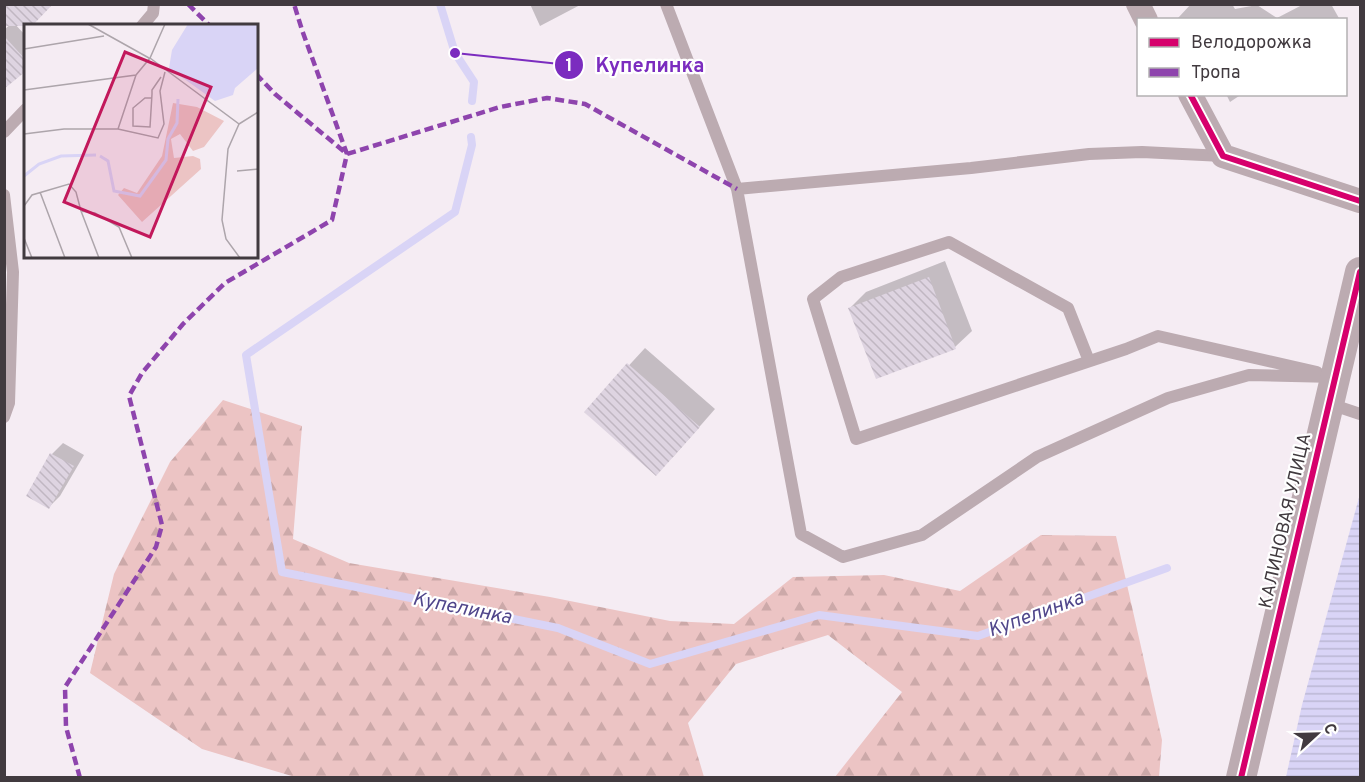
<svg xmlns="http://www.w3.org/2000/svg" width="1365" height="782" font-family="Overpass,sans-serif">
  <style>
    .forest { fill: url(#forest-firs) }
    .water { fill: url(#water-rules) }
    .shadow { fill: #0003 }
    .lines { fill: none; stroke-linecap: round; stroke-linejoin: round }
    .stream { stroke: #d9d4f6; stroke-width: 8 }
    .building { fill: url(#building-back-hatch) }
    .service { stroke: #bcabb1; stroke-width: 12 }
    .minor { stroke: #bcabb1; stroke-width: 24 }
    .tertiary { stroke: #bcabb1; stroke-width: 30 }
    .quiet { stroke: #8e44ad; stroke-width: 4.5; stroke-dasharray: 9 4.5; stroke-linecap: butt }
    .cycleway-casing { stroke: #fff; stroke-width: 10 }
    .cycleway { stroke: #d6006c; stroke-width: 6 }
    .labels { text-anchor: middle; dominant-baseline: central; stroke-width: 4.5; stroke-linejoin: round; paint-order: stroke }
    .street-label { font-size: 18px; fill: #413a3f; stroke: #fff }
    .water-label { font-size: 20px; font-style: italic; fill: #50468b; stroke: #fff }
    .inset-river { fill: none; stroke: #d9d4f6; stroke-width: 3 }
    .inset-road { fill: none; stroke: #ada5ab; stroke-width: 1.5 }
    .view { fill: #c2185b; fill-opacity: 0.15; stroke: #c2185b; stroke-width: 3 }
    .inset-edge { fill: none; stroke: #413a3f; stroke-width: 3 }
    .leader { fill: none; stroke: #7b2cbf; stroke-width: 2 }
    .callout-dot { fill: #7b2cbf; stroke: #fff; stroke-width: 2 }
    .mark-label { font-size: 18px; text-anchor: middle; font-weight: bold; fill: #fff }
    .callout-label { font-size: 20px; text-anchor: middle; font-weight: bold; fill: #7b2cbf; stroke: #fff; stroke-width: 4.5; stroke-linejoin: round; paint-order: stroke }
  </style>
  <defs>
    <pattern id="forest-firs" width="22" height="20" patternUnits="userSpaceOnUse" patternTransform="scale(1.5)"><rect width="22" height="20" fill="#ecc4c4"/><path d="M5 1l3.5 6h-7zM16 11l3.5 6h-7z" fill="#cca9a9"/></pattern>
    <pattern id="water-rules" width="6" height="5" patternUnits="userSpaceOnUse" patternTransform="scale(1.5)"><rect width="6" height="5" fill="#d9d4f6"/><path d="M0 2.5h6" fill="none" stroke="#bbb7d4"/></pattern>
    <pattern id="building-back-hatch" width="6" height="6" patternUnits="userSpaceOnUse" patternTransform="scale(1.5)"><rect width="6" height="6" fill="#ded4e1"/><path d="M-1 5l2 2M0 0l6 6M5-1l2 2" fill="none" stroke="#c0b7c2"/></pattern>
  </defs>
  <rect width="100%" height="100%" fill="#f5ecf3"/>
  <!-- forest -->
  <path class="forest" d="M223 400 302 426 293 539 349 563 550 597 670 621 734 624 793 577 884 575 960 591 1041 535 1116 536 1162 740 1159 777H835L902 692 828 635 736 664 688 723 704 777H295L202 749 90 673 114 574 170 462Z"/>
  <!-- water -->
  <path class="water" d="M1360 494V777H1286L1302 705Z"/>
  <!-- shadow -->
  <path class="shadow" d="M530 4H582L540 26Z
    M1191 4H1232L1235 9 1257 5 1277 18 1304 4H1331L1340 20H1179L1178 18Z
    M13 22 26 36V69L4 87V30Z
    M1226 94H1242L1230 102Z
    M945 261 972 331 955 347 877 378 850 308 866 292Z
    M645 348 715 409 673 457 586 412Z
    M63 443 84 455 60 496 49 507 52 454Z"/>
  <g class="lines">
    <!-- stream -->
    <path class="stream" d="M440 4 455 53 474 82 472 101
      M471 137 472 145 455 212 246 355 282 572 558 628 650 664 819 615 978 636 1167 568"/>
  </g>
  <!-- building -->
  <path class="building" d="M4 4H53L32 26H4Z
    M4 36 26 60V71L4 89Z
    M929 277 956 349 876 379 848 308Z
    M627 363 700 427 656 476 584 412Z
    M50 453 74 466 49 509 26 496Z"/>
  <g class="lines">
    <!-- service -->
    <path class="service" d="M666 4 737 189 801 534 843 557 922 535 1037 457 1168 398 1249 375 1335 377
      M142 26 153 13 154 4
      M4 132 26 109
      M737 189 971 168 1089 154 1142 152 1223 156
      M4 195 13 272 9 403 4 417
      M1089 361 1068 308 949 242 841 277 813 299 856 439 1126 349 1158 336 1317 372
      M1330 404 1360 414"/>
    <!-- minor -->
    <path class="minor" d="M1138 4 1146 20
      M1190 94 1223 156 1360 201"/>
    <!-- tertiary -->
    <path class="tertiary" d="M1241 778 1360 272"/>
    <!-- quiet -->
    <path class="quiet" d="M188 4 210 26
      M256 74 275 94 347 154 500 107 547 98 585 104 737 189
      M80 778 66 727 65 687 156 547 162 525 129 396 142 373 183 324 225 283 332 220 347 154 302 30 294 4"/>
    <defs>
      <path id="cycleway" d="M1190 94 1223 156 1360 201
        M1241 778 1360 272"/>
    </defs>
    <!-- cycleway casing -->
    <use href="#cycleway" class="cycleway-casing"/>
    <!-- cycleway -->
    <use href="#cycleway" class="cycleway"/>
  </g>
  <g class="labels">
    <!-- street labels -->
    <g class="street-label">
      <text transform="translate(1286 521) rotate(-77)">КАЛИНОВАЯ УЛИЦА</text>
    </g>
    <!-- water labels -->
    <g class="water-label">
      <text transform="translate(462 609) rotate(11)">Купелинка</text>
      <text transform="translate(1036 615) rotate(-20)">Купелинка</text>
    </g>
  </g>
  <!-- overview -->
  <g transform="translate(24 24)">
    <rect width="234" height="234" fill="#f5ecf3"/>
    <path d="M149 79 173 83 200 97 180 123 169 127 156 110 147 115 150 134 169 132 176 135 177 145 118 198 94 171 100 164 113 169 138 132Z" fill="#ecc4c4"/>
    <path d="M164 0H234V44L211 64 209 71 191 77 145 44 148 26Z" fill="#d9d4f6"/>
    <path class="inset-river" d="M76 132 84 137 90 167 116 172 142 136 144 115 153 99 154 75M0 152 15 140 37 132 72 131"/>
    <path class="inset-road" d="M64 0 125 34M0 25 80 12M126 34 215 100 204 125 198 196 202 215 216 234M0 66 112 51 126 34 141 0M128 74H121L109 84V102L126 103 128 70V66L137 53M215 100 234 88M94 105 112 51M0 110 40 105H94L134 114 140 100 136 67 141 48M213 147 234 145M16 168 41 234M0 182 8 171 45 160 52 168 57 187 71 189 95 203 108 234M57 187 75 234M0 214 8 234"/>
    <path class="view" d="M101 28 187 63 126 213 40 178Z"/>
    <rect width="234" height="234" class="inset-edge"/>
  </g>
  <!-- callouts -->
  <path class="leader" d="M455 53L569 65"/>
  <g class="callout-dot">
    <circle cx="455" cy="53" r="6"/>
    <circle cx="569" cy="65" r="15"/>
  </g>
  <g class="mark-label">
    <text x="569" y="71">1</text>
  </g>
  <g class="callout-label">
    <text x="650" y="72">Купелинка</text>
  </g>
  <!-- border -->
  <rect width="1365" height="782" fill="none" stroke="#413a3f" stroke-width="12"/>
  <!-- legend -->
  <rect x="1137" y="18" width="210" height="78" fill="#ffffff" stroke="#b3b0b2" stroke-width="1.5"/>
  <rect x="1149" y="38" width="30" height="9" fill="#d6006c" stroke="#b3b0b2" stroke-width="1.5"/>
  <text x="1191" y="48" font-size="18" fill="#413a3f">Велодорожка</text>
  <rect x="1149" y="68" width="30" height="9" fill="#8e44ad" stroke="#b3b0b2" stroke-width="1.5"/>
  <text x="1191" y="78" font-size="18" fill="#413a3f">Тропа</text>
  <!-- north arrow -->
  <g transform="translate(1317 734) rotate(68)" stroke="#ffffff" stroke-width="4.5" paint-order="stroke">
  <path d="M0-4.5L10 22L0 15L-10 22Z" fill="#413a3f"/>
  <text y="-9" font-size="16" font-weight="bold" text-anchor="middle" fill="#413a3f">С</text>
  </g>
</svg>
